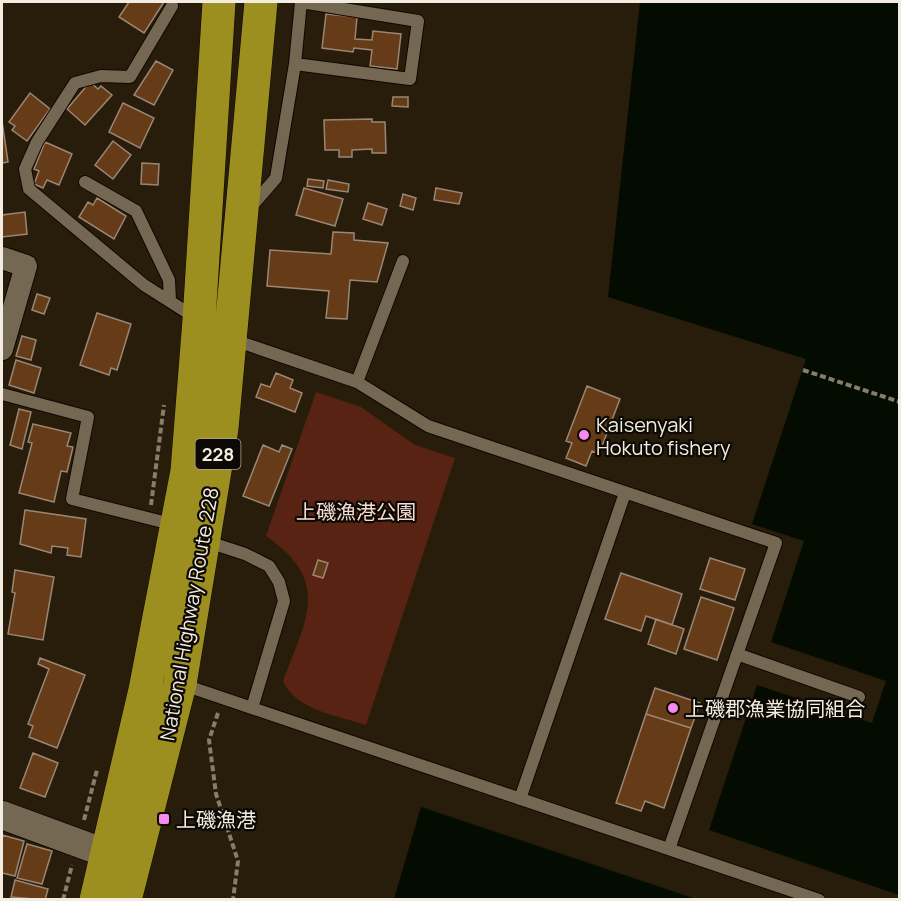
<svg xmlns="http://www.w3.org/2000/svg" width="901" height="901" font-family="Manrope,'Noto Sans JP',sans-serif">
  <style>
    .green { fill: #592314 }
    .water { fill: #040b00 }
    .building { fill: #663c18; stroke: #9b8676; stroke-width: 1.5 }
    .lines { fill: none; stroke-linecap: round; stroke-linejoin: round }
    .service-casing { stroke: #100700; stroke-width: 14 }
    .minor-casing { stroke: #100700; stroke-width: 24 }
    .tertiary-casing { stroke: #100700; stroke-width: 30 }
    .trunk-casing { stroke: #100700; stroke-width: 34 }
    .path { stroke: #867d6d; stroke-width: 4; stroke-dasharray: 6 3; stroke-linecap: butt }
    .service { stroke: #756853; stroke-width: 12 }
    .minor { stroke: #756853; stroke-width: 22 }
    .tertiary { stroke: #756853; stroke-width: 28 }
    .trunk { stroke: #9c8e1f; stroke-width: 33 }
    .poi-dot { fill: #f589ef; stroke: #0c0803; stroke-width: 2 }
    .labels { text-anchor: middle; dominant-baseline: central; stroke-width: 4.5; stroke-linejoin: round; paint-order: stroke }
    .shield { fill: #0c0803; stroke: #aea89e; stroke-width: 1.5 }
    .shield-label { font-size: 18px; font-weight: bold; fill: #f3ece0 }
    .poi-label { font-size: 20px; fill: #f3ece0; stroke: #0c0803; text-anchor: start }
    .park-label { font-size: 20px; fill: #f7dcd4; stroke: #0c0803 }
    .street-label { font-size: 20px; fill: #f3ece0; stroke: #0c0803 }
  </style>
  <rect width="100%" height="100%" fill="#271d0a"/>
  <!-- green -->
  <path class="green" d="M316 392 361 407 415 445 455 458 366 725C339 716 295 710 283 681 306 620 332 581 266 536Z"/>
  <!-- water -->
  <path class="water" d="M640 2H899V895L709 830 757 685 872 723 886 681 771 642 804 541 752 524 806 359 608 297Z
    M421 807 696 899H394Z"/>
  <!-- building -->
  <path class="building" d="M129 2H164L144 33 119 17Z
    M326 14 357 17 355 39 372 40 373 31 401 34 397 69 370 66 372 50 354 48 353 52 322 48Z
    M156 61 173 70 154 105 134 95Z
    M90 82 98 89 101 86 112 95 85 125 67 109Z
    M30 93 50 109 27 141 12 130 15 126 9 122Z
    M393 97H408V107L392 106Z
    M123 103 154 118 140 148 109 132Z
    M372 119V122H385L386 153H372V149L352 150V157H339V150H325L324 120Z
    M2 121 8 162 2 163Z
    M113 141 131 155 113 179 95 165Z
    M45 142 72 154 59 185 47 180 43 188 34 184 39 171 34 169Z
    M142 163 159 164 158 185 141 184Z
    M308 179 324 181 323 188 307 186Z
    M328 180 349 184 348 192 326 189Z
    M304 188 343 199 335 226 296 215Z
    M436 188 462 193 459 204 434 200Z
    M403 194 416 198 413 210 400 206Z
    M97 198 126 216 114 239 79 217 88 202 93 205Z
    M368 203 387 209 382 225 363 219Z
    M25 212 27 234 2 237V215Z
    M333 232 354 233V240L388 243 377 282 350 280 347 319 326 318 329 291 267 286 270 250 331 254Z
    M37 294 50 298 44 314 32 310Z
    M97 313 131 324 117 370 111 368 109 375 80 365Z
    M22 336 36 340 31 360 16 356Z
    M16 360 41 368 34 393 9 385Z
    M276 373 293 380 290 388 302 393 295 412 256 397 261 384 270 387Z
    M587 386 620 399 599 454 592 451 586 466 566 458 572 443 566 441Z
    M19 409 31 412 22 449 10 445Z
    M33 424 71 433 67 446 73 447 67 472 61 471 54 502 19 493 32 443 28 442Z
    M263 445 279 452 282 445 292 449 269 506 243 496Z
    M25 510 86 519 81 557 67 555 68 548 52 546 51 553 20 544Z
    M710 558 745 569 735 600 700 589Z
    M318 560 328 563 323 578 313 575Z
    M15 570 54 577 43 640 8 634 15 593 12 592Z
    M621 573 682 594 672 625 646 616 641 631 605 619Z
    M701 597 734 608 717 660 684 649Z
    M656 619 684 629 676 654 648 644Z
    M40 658 85 675 57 748 29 737 33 726 28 724 49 669 38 664Z
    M655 688 700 703 691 728 646 714Z
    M646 714 691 728 664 808 645 801 641 811 616 803Z
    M33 753 58 763 45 797 20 788Z
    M2 835 24 841 15 876 2 873Z
    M27 844 52 851 42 884 17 878Z
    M15 880 48 889 45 900 11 897Z"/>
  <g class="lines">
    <defs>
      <path id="service" d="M172 6 130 77 101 76 75 83 37 142 25 169 29 189 144 285 196 318
        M295 64 410 79 418 21 301 2
        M85 182 136 211 169 280 170 301
        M250 208 276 178 295 64 301 2
        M231 339 357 382 428 426 776 543 669 849
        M357 382 403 261
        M2 394 88 417 72 499 175 525
        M205 541 245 554 269 566 279 582 284 601 252 708
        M737 654 859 697
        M181 684 819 900
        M520 799 625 493"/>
      <path id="minor" d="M2 258 26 266 2 349"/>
      <path id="tertiary" d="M2 815 108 854 127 858"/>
      <path id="trunk" d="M96 900 145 690 187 471 199 320 219 2
        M125 900 180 684 222 428 261 2"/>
    </defs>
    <!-- service casing -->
    <use href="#service" class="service-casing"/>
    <!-- minor casing -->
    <use href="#minor" class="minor-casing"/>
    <!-- tertiary casing -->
    <use href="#tertiary" class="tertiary-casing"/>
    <!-- trunk casing -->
    <use href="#trunk" class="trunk-casing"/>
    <!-- path -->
    <path class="path" d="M803 370 900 402
      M151 505 164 405
      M218 713 209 740 216 794 238 861 233 900
      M84 820 97 770
      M63 900 72 865"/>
    <!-- service -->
    <use href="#service" class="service"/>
    <!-- minor -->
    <use href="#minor" class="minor"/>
    <!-- tertiary -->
    <use href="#tertiary" class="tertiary"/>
    <!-- trunk -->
    <use href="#trunk" class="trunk"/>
  </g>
  <!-- markers -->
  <g class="poi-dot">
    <circle cx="584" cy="435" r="6"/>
    <circle cx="673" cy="708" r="6"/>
    <rect x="158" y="813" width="12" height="12" rx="3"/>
  </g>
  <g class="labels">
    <!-- shield labels -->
    <rect class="shield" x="195.5" y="439" width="45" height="30" rx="4.5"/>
    <g class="shield-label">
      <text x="218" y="454">228</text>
    </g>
    <!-- poi labels -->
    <g class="poi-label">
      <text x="596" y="424">Kaisenyaki<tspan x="596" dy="23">Hokuto fishery</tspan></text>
      <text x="685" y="708">上磯郡漁業協同組合</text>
      <text x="176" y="819">上磯漁港</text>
    </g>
    <!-- park labels -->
    <g class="park-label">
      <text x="356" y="511">上磯漁港公園</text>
    </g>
    <!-- street labels -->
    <g class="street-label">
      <text transform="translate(189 614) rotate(-80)">National Highway Route 228</text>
    </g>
  </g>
  <!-- border -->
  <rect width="901" height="901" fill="none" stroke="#f3ece0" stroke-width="6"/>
</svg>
